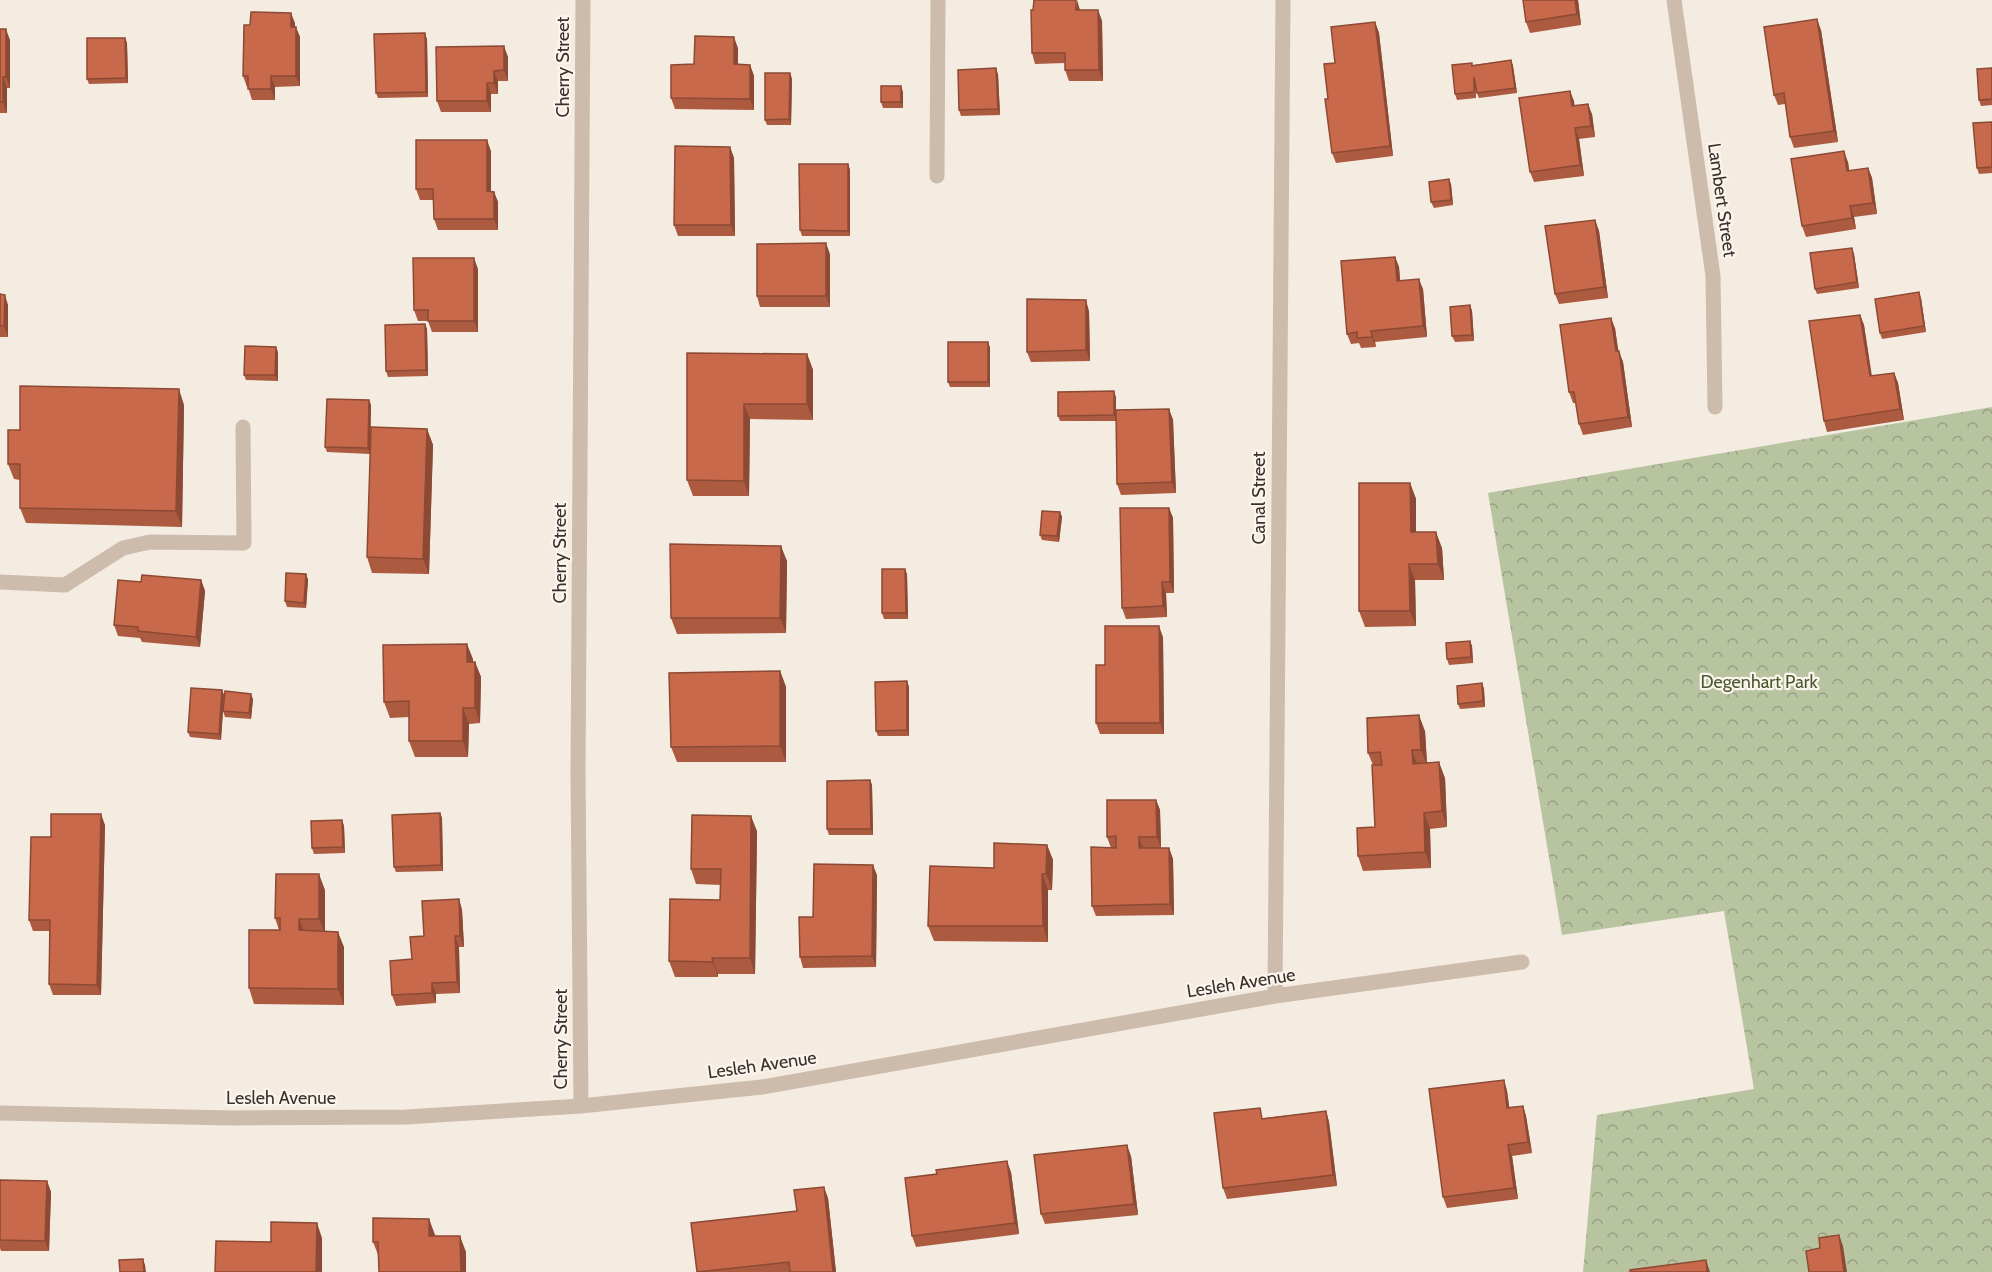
<svg xmlns="http://www.w3.org/2000/svg" width="1992" height="1272" font-family="Cabin,sans-serif">
  <style>
    .park { fill: url(#park-crowns) }
    .lines { fill: none; stroke-linecap: round; stroke-linejoin: round }
    .minor { stroke: #cdbbac; stroke-width: 15 }
    .wall { fill: #ac5a40 }
    .shaded-wall { fill: #8c4a34 }
    .building { fill: #c8694b; stroke: #8c4a34; stroke-width: 1.5 }
    .labels { text-anchor: middle; dominant-baseline: central; stroke-width: 4.5; stroke-linejoin: round; paint-order: stroke }
    .street-label { font-size: 18px; fill: #3b302b; stroke: #fbf5ee }
    .park-label { font-size: 18px; fill: #4a5a2e; stroke: #fbf5ee }
  </style>
  <defs>
    <pattern id="park-crowns" width="20" height="18" patternUnits="userSpaceOnUse" patternTransform="scale(1.5)"><rect width="20" height="18" fill="#b8c4a0"/><path d="M2 6a3 3 0 1 1 6 0M12 15a3 3 0 1 1 6 0" fill="none" stroke="#97a083"/></pattern>
  </defs>
  <rect width="100%" height="100%" fill="#f4ebe1"/>
  <!-- park -->
  <path class="park" d="M1992 407V1272H1583L1597 1115 1754 1089 1724 911 1562 935 1488 493Z"/>
  <g class="lines">
    <!-- minor -->
    <path class="minor" d="M1674 0 1713 276 1715 407
      M937 176 938 0
      M0 582 65 585 123 548 150 542 244 543 243 427
      M1275 996 1283 0
      M581 1106 578 773 583 0
      M0 1113 232 1118 406 1117 581 1106 762 1087 1275 996 1522 962"/>
  </g>
  <!-- wall -->
  <path class="wall" d="M1578 0 1581 25 1530 33 1526 22Z
    M1080 10H1098L1102 21 1103 81H1069L1065 70V63L1035 64 1032 53Z
    M1375 22 1379 33 1393 156 1336 163 1332 153 1328 99Z
    M295 23V27L300 37V86L275 87V100H252L248 87H247L243 76Z
    M0 29 10 40V88H7V113H0Z
    M1821 30 1838 142 1794 148 1790 137 1785 104 1778 105 1774 95Z
    M125 38 127 43 128 83 89 84 87 79Z
    M427 39 428 97 378 98 376 93Z
    M738 48V65H750L754 76V110L675 109 671 98 694 64Z
    M508 57V81H498V94H491V112H441L437 101Z
    M1511 60 1513 66 1517 93 1479 98 1476 91V98L1457 100 1455 94 1472 65Z
    M1992 68V105L1981 106 1979 100Z
    M790 73 792 79 791 125H767L765 120Z
    M998 74 1000 115 961 116 959 110Z
    M1570 91 1574 105 1592 114 1595 137 1579 139 1584 176 1534 182 1530 172Z
    M903 92V108H883L881 102Z
    M1992 122V173L1979 174 1977 168Z
    M730 147 734 158 735 236H678L674 225Z
    M491 151V191L494 192 498 202V230H438L434 219 433 200H420L416 189Z
    M1848 162 1849 171 1868 168 1872 178 1877 214 1854 217 1856 229 1806 237 1802 226Z
    M848 164 850 170V236H802L800 230Z
    M1451 184 1453 205 1434 208 1431 202Z
    M1595 220 1599 231 1608 298 1559 304 1555 294Z
    M830 254V307H760L757 296Z
    M1854 254 1859 288 1817 294 1815 289Z
    M1395 257 1399 267 1400 280 1423 289 1427 337 1375 342 1376 347 1361 348 1359 343 1351 344 1347 334Z
    M478 269V332H432L428 321H418L414 310Z
    M0 294 8 305V337H0Z
    M1921 298 1926 332 1882 339 1880 333Z
    M1470 305 1472 311 1474 341 1455 342 1452 336Z
    M1089 311 1090 361 1031 362 1027 352Z
    M1860 315 1864 325 1872 376 1894 373 1898 383 1904 420 1827 432 1824 421Z
    M425 324 427 329 428 376 388 377 386 371Z
    M1615 328 1618 351 1623 362 1632 427 1583 435 1579 424 1576 403H1573L1569 392Z
    M988 342 990 348V387H950L948 382Z
    M278 352V381L246 380 244 375Z
    M687 353 807 354 813 370V420L750 419 749 496H693L687 480Z
    M1116 397V421H1060L1058 416Z
    M369 400 371 405 370 454 327 452 325 447Z
    M184 405 182 527 26 523 20 508V480L14 479 8 464 20 430Z
    M1169 409 1173 420 1176 493 1121 495 1117 484Z
    M427 429 433 445 429 574 372 573 367 557Z
    M1410 483 1416 499V532L1442 548 1444 580H1415L1416 626 1365 627 1359 611Z
    M1169 508 1173 518 1174 593H1166L1167 617 1126 619 1122 608Z
    M1060 512 1062 517 1059 542 1042 540 1040 535Z
    M787 561 786 633 677 634 671 618Z
    M306 574 308 580 306 608 287 607 285 601Z
    M907 574 908 619H884L882 613Z
    M201 580 205 591 200 647 142 642 140 638 118 636 114 625 141 582Z
    M1163 637 1164 734H1100L1096 723 1105 665Z
    M1470 641 1472 646 1473 663 1449 665 1447 659Z
    M473 659V662H475L481 677 480 723 469 724 468 757H415L409 741V717L390 718 384 702Z
    M780 671 786 687V762H677L671 747Z
    M907 681 909 687V736H878L876 731Z
    M1482 683 1484 689 1485 707 1460 709 1458 704Z
    M222 690 224 695 221 740 190 737 188 732Z
    M253 699 251 719 225 717 223 711Z
    M1425 731 1427 763 1445 778 1447 827 1430 829 1431 868 1363 871 1358 856 1375 827 1373 765 1368 753Z
    M870 780 872 785 873 835H829L827 829Z
    M1156 800 1160 810 1161 848H1169L1173 859 1174 915 1096 916 1092 906 1111 848 1107 837Z
    M440 813 442 818 443 871 396 872 394 867Z
    M342 820 344 826 345 853 314 854 312 848Z
    M105 825 101 995H53L49 984V931H33L29 920Z
    M757 831 755 974H718V977H675L669 961 720 900 721 885 696 884 691 869Z
    M1047 845 1053 860 1052 890H1048V942L934 941 928 926 994 868Z
    M877 875 876 967 803 968 800 957 813 917Z
    M325 890V931L344 947V1005L254 1004 249 988 279 930 275 918Z
    M459 899 462 910 464 947H459L460 993 436 994V1003L396 1006 392 995 424 936Z
    M1504 1080 1507 1091 1509 1107 1523 1106 1526 1116 1532 1153 1512 1156 1518 1199 1447 1208 1443 1197Z
    M1326 1111 1329 1122 1337 1186 1227 1199 1223 1188 1264 1118Z
    M1131 1156 1138 1215 1045 1224 1041 1214Z
    M1011 1172 1019 1234 916 1247 912 1236 937 1174Z
    M0 1180 47 1181 51 1192 49 1251H1L0 1248Z
    M828 1198 836 1272H697L797 1211Z
    M429 1219 435 1236 466 1252 379 1257 373 1242Z"/>
  <!-- shaded-wall -->
  <path class="shaded-wall" d="M1077 0 1080 10H1076Z
    M1575 0H1578L1581 25 1577 14Z
    M1098 10 1102 21 1103 81 1099 70Z
    M291 13 295 23V37L291 27Z
    M1817 19 1821 30 1838 142 1834 131Z
    M1375 22 1379 33 1393 156 1390 146Z
    M296 27 300 37V86L296 76Z
    M6 29 10 40V88L6 77Z
    M425 33 427 39 428 97 426 92Z
    M734 37 738 48V75L734 64Z
    M125 38 127 43 128 83 126 78Z
    M504 46 508 57V81L504 70Z
    M1511 60 1513 66 1517 93 1515 88Z
    M750 65 754 76V110L750 99Z
    M996 68 998 74 1000 115 998 109Z
    M494 71 498 81V94L494 83Z
    M790 73 792 79 791 125 789 119Z
    M271 76 275 87V100L271 89Z
    M3 77 7 88V113L3 102Z
    M487 83 491 94V112L487 101Z
    M901 86 903 92V108L901 102Z
    M1570 91 1574 101 1576 117 1572 106Z
    M1588 104 1592 114 1595 137 1591 126Z
    M1575 128 1579 139 1584 176 1580 165Z
    M487 140 491 151V202L487 191Z
    M730 147 734 158 735 236 731 225Z
    M1844 151 1848 162 1851 182 1847 171Z
    M848 164 850 170V236L848 231Z
    M1868 168 1872 178 1877 214 1873 203Z
    M1449 179 1451 184 1453 205 1451 200Z
    M494 192 498 202V230L494 219Z
    M1850 206 1854 217 1856 229 1852 218Z
    M1595 220 1599 231 1608 298 1604 287Z
    M826 243 830 254V307L826 296Z
    M1852 248 1854 254 1859 288 1857 282Z
    M1395 257 1399 267 1401 291 1397 281Z
    M474 258 478 269V332L474 321Z
    M1419 279 1423 289 1427 337 1423 326Z
    M1919 292 1921 298 1926 332 1924 326Z
    M5 295 8 305V337L4 326Z
    M1086 300 1089 311 1090 361 1086 350Z
    M1470 305 1472 311 1474 341 1472 335Z
    M1860 315 1864 325 1873 387 1870 376Z
    M1611 318 1615 328 1620 362 1616 351Z
    M425 324 427 329 428 376 426 370Z
    M1371 331 1375 342 1376 347 1372 337Z
    M988 342 990 348V387L988 382Z
    M276 347 278 352V381L275 375Z
    M1619 351 1623 362 1632 427 1628 417Z
    M807 354 813 370V420L807 404Z
    M1894 373 1898 383 1904 420 1900 409Z
    M179 389 184 405 182 527 176 511Z
    M1114 391 1116 397V421L1114 415Z
    M369 400 371 405 370 454 368 448Z
    M744 404 750 419 749 496 744 481Z
    M1169 409 1173 420 1176 493 1172 482Z
    M427 429 433 445 429 574 423 559Z
    M1410 483 1416 499V548L1411 532Z
    M1169 508 1173 518 1174 593 1170 582Z
    M1060 512 1062 517 1059 542 1057 536Z
    M1436 532 1442 548 1444 580 1438 564Z
    M781 546 787 561 786 633 780 618Z
    M1409 564 1415 580 1416 626 1410 611Z
    M905 569 907 574 908 619 906 613Z
    M306 574 308 580 306 608 304 603Z
    M201 580 205 591 200 647 196 637Z
    M1162 582 1166 593 1167 617 1163 606Z
    M1159 626 1163 637 1164 734 1160 723Z
    M1470 641 1472 646 1473 663 1471 657Z
    M467 644 473 659V678L467 662Z
    M475 662 481 677 480 723 475 708Z
    M780 671 786 687V762L780 746Z
    M907 681 909 687V736L907 730Z
    M1482 683 1484 689 1485 707 1483 701Z
    M222 690 224 695 221 740 219 734Z
    M251 694 253 699 251 719 249 713Z
    M463 708 469 724 468 757 463 741Z
    M1419 715 1425 731 1427 765 1421 750Z
    M1412 750 1418 766 1413 764Z
    M1439 762 1445 778 1447 827 1442 811Z
    M870 780 872 785 873 835 871 829Z
    M1156 800 1160 810 1161 848 1157 837Z
    M440 813 442 818 443 871 441 865Z
    M1424 813 1430 829 1431 868 1425 852Z
    M101 814 105 825 101 995 97 985Z
    M751 816 757 831 755 974 750 958Z
    M342 820 344 826 345 853 343 847Z
    M1139 837 1143 848H1139Z
    M1047 845 1053 860 1052 890 1046 874Z
    M1169 848 1173 859 1174 915 1170 904Z
    M873 865 877 875 876 967 872 956Z
    M319 874 325 890V934L319 919Z
    M1042 874 1048 890V942L1043 926Z
    M459 899 462 910 464 947 460 936Z
    M299 919 305 934 299 930Z
    M338 932 344 947V1005L338 989Z
    M455 936 459 947 460 993 457 982Z
    M712 958 718 974V977L713 962Z
    M432 983 436 994V1003L432 993Z
    M1504 1080 1507 1091 1511 1119 1507 1108Z
    M1523 1106 1526 1116 1532 1153 1528 1142Z
    M1326 1111 1329 1122 1337 1186 1333 1175Z
    M1127 1145 1131 1156 1138 1215 1134 1204Z
    M1508 1145 1512 1156 1518 1199 1514 1188Z
    M1007 1161 1011 1172 1019 1234 1015 1223Z
    M47 1181 51 1192 49 1251 45 1241Z
    M824 1187 828 1198 836 1272H833Z
    M429 1219 435 1235V1251L429 1236Z
    M317 1223 322 1238V1272H316Z
    M1839 1235 1843 1246 1847 1272H1844Z
    M460 1236 466 1252V1272H461Z
    M143 1259 145 1265 146 1272H144Z
    M1706 1260 1710 1272H1707Z"/>
  <!-- building -->
  <path class="building" d="M1034 0H1076V10H1098L1099 70H1065V53H1032L1031 10H1033Z
    M1523 0H1575L1577 14 1526 22Z
    M251 12 291 13V27H296V76H271V89H248V76H243L244 25H250Z
    M1817 19 1834 131 1790 137 1784 93 1774 95 1764 27Z
    M1375 22 1390 146 1332 153 1325 99H1328L1324 64 1335 63 1331 27Z
    M0 29H6V77H3V102H0Z
    M425 33 426 92 376 93 374 34Z
    M695 36 734 37V64L750 65V99L671 98V65L694 64Z
    M87 38H125L126 78 87 79Z
    M504 46V70L494 71V83H487V101H437L436 47Z
    M1511 60 1515 88 1477 93 1474 77V92L1455 94 1452 65 1472 63V66Z
    M996 68 998 109 959 110 958 70Z
    M1992 68V99L1979 100 1977 69Z
    M765 73H790L789 119 765 120Z
    M881 86H901V102H881Z
    M1570 91 1572 106 1588 104 1591 126 1575 128 1580 165 1530 172 1519 98Z
    M1992 122V167L1977 168 1973 123Z
    M416 140H487V191L494 192V219H434L433 189H416Z
    M675 146 730 147 731 225H674Z
    M1844 151 1847 171 1868 168 1873 203 1850 206 1852 218 1802 226 1791 159Z
    M799 164H848V231L800 230Z
    M1449 179 1451 200 1431 202 1429 182Z
    M1595 220 1604 287 1555 294 1545 226Z
    M826 243V296H757V244Z
    M1852 248 1857 282 1815 289 1810 253Z
    M1395 257 1397 281 1419 279 1423 326 1371 331 1372 337 1357 338V332L1347 334 1341 261Z
    M413 258H474V321H428V310H414Z
    M1919 292 1924 326 1880 333 1875 299Z
    M0 294 5 295 4 326H0Z
    M1027 299 1086 300V350L1027 352Z
    M1470 305 1472 335 1452 336 1450 307Z
    M1860 315 1870 376 1894 373 1900 409 1824 421 1809 321Z
    M1611 318 1616 351H1619L1628 417 1579 424 1574 392H1569L1560 325Z
    M425 324 426 370 386 371 385 325Z
    M948 342H988V382H948Z
    M245 346 276 347 275 375H244Z
    M687 353 807 354V404H744V481L687 480Z
    M20 386 179 389 176 511 20 508V464H8V430H20Z
    M1114 391V415L1058 416V392Z
    M327 399 369 400 368 448 325 447Z
    M1169 409 1172 482 1117 484 1116 410Z
    M371 427 427 429 423 559 367 557Z
    M1359 483H1410L1411 532H1436L1438 564H1409L1410 611H1359Z
    M1120 508H1169L1170 582H1162L1163 606 1122 608Z
    M1042 511 1060 512 1057 536 1040 535Z
    M670 544 781 546 780 618H671Z
    M882 569H905L906 613H882Z
    M286 573 306 574 304 603 285 601Z
    M142 575 201 580 196 637 138 631V627L114 625 118 580 141 582Z
    M1105 626H1159L1160 723H1096V665H1105Z
    M1470 641 1471 657 1447 659 1446 643Z
    M467 644V662H475V708H463V741H409V701L384 702 383 645Z
    M780 671V746L671 747 669 673Z
    M907 681V730L876 731 875 682Z
    M1482 683 1483 701 1458 704 1457 686Z
    M191 688 222 690 219 734 188 732Z
    M225 691 251 694 249 713 223 711Z
    M1419 715 1421 750H1412L1413 764 1439 762 1442 811 1424 813 1425 852 1358 856 1357 828 1375 827 1372 765H1382L1380 752 1368 753 1367 718Z
    M870 780 871 829H827V781Z
    M1107 800H1156L1157 837H1139V848H1169L1170 904 1092 906 1091 847 1116 848V836L1107 837Z
    M440 813 441 865 394 867 392 815Z
    M51 814H101L97 985 49 984 50 920H29L31 837H51Z
    M692 815 751 816 750 958H712L713 962 669 961 670 899 720 900 721 869H691Z
    M342 820 343 847 312 848 311 821Z
    M994 843 1047 845 1046 874H1042L1043 926H928L930 866 994 868Z
    M814 864 873 865 872 956 800 957 799 917H813Z
    M276 874H319V919H299V930L338 932V989L249 988V930H280V918H275Z
    M459 899 460 936H455L457 982 432 983V993L392 995 390 961 412 959 410 937 424 936 422 901Z
    M1504 1080 1507 1108 1523 1106 1528 1142 1508 1145 1514 1188 1443 1197 1429 1089Z
    M1260 1108 1262 1119 1326 1111 1333 1175 1223 1188 1214 1113Z
    M1127 1145 1134 1204 1041 1214 1034 1155Z
    M1007 1161 1015 1223 912 1236 905 1178 937 1174 936 1170Z
    M0 1180 47 1181 45 1241 0 1240Z
    M824 1187 833 1272H790L789 1262 697 1272 691 1223 797 1211 794 1190Z
    M373 1218 429 1219V1236H460L461 1272H379L378 1242H373Z
    M271 1222 317 1223 316 1272H215L216 1241 271 1242Z
    M1839 1235 1844 1272H1809L1806 1251 1820 1248 1819 1238Z
    M143 1259 144 1272H120L119 1260Z
    M1706 1260 1707 1272H1630V1270Z"/>
  <g class="labels">
    <!-- street labels -->
    <g class="street-label">
      <text transform="translate(563 67) rotate(-90)">Cherry Street</text>
      <text transform="translate(1722 200) rotate(82)">Lambert Street</text>
      <text transform="translate(1259 498) rotate(-90)">Canal Street</text>
      <text transform="translate(560 553) rotate(-90)">Cherry Street</text>
      <text transform="translate(1241 983) rotate(-9)">Lesleh Avenue</text>
      <text transform="translate(561 1039) rotate(-90)">Cherry Street</text>
      <text transform="translate(762 1065) rotate(-8)">Lesleh Avenue</text>
      <text x="281" y="1098">Lesleh Avenue</text>
    </g>
    <!-- park labels -->
    <g class="park-label">
      <text x="1759" y="682">Degenhart Park</text>
    </g>
  </g>
</svg>
